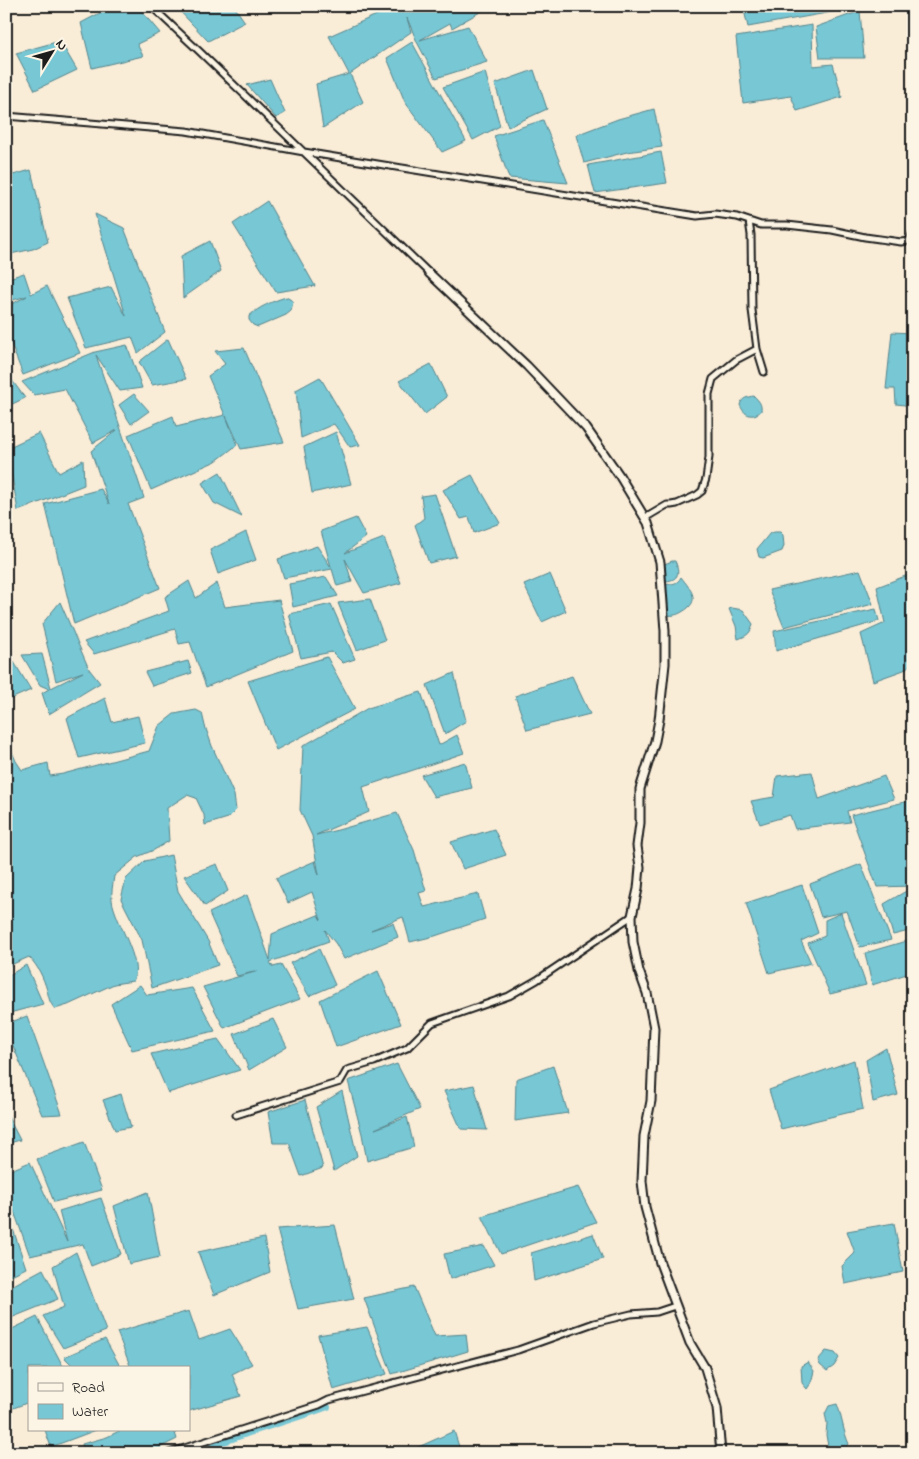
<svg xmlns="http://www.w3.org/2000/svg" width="919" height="1459" font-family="'Indie Flower',sans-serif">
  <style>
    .water { fill: #78c7d4; stroke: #53838a }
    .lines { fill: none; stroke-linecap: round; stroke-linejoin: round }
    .canal { stroke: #78c7d4; stroke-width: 6 }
    .street-casing { stroke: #1c1c1c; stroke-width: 9 }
    .secondary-casing { stroke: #1c1c1c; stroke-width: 11 }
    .street { stroke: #fcf5e5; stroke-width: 5 }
    .secondary { stroke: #fcf5e5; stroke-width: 7 }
  </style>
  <rect width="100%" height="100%" fill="#faedd8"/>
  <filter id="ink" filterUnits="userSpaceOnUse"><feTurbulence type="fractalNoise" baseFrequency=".02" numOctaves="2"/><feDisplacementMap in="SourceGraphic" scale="10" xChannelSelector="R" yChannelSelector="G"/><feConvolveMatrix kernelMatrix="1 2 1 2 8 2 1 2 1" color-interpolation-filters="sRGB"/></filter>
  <g filter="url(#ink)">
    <!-- water -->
    <path class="water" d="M113 6H137L160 33 137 44 143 56 92 68 81 23Z
      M175 6H234L245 22 208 41Z
      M397 6H486L487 8 452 28 450 23 420 40 468 26 487 62 436 78 417 42 407 18 411 32 350 74 363 102 323 128 316 84 349 74 329 36Z
      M743 6H838V11L748 27Z
      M860 11 864 58H820L816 27Z
      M812 25 813 66 833 64 842 97 797 111 791 96 743 103 736 37Z
      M60 41 77 70 35 90 16 53Z
      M412 42 466 141 442 152 405 102 387 58Z
      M534 70 547 109 508 127 495 84Z
      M485 72 500 126 473 140 443 87Z
      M270 79 285 113 276 118 247 85Z
      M654 109 662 147 627 152 584 163 576 135 618 119Z
      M543 120 568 183 509 178 494 136Z
      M6 147 13 175 31 170 48 242 33 249 6 255Z
      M661 152 667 183 595 193 588 165Z
      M267 201 315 286 276 292 233 224Z
      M95 214 124 228 165 332 138 353 132 337 86 348 67 298 111 287 126 316Z
      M210 241 221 271 183 298 181 256Z
      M24 273 31 294 47 286 80 353 23 375 6 331V307L27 296 6 302V279Z
      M286 297 293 301 291 311 286 315 258 327 253 325 249 320V316C259 307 273 301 286 297Z
      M892 332 913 333V406L896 404 895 389H886Z
      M168 339 186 379 152 385 139 362Z
      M127 345 142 388 120 391 96 355 144 498 128 504 160 588 74 624 45 504 101 489 109 504 91 451 117 430 93 443 65 389 34 395 22 382 95 352Z
      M244 348 284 442 241 449 226 416 237 445 216 461 151 490 128 435 173 416 176 427 225 415 208 376 225 364 215 351Z
      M431 364 447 397 425 414 399 381Z
      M320 377 360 445 350 447 334 424 301 438 296 390Z
      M11 379 25 398 6 407V380Z
      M134 394 149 411 131 424 119 405Z
      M754 396C759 401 762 404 761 411 752 419 744 415 740 405 742 398 747 397 754 396Z
      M336 432 351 484 312 493 304 447Z
      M39 433 59 473 83 460 84 485 18 511 7 448Z
      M220 472 242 517 214 503 202 483Z
      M472 475 500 523 474 533 469 517 461 519 443 490Z
      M435 494 456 556 429 563 415 525 424 518 421 496Z
      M356 518 366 537 345 553 384 538 401 583 364 593 345 559 352 582 337 586 332 569 284 578 278 559 317 546 331 567 321 531Z
      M246 532 256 560 218 574 210 550Z
      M775 532H780L783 535 784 546 782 551 763 558 759 557 757 549 770 533Z
      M672 561H675C680 572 679 580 666 581L664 578 662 565Z
      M860 570 873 604 784 627 769 590Z
      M550 574 566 611 542 622 524 585Z
      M908 575 913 595V662L904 670 873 681 861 634 885 623 877 587Z
      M326 577 338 596 293 607 289 584Z
      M681 577C691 590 702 601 682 612 677 615 673 616 667 615L664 589 665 585C673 583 677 585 681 577Z
      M189 581 196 598 217 583 225 607 279 600 293 651 206 687 190 642 179 644 175 629 94 654 84 642 169 611 165 597Z
      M370 599 385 640 357 650 338 603Z
      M60 602 89 669 100 683 49 714 42 693 49 689 40 685 22 655 42 654 51 688 83 672 56 681 42 624Z
      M331 604 355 659 343 663 332 652 301 658 289 614Z
      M732 608 743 610 753 624C751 633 747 636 738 639L736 626 729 609Z
      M876 609 879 621 776 651 774 631Z
      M6 649 31 690 6 701Z
      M327 657 355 709 276 750 248 681Z
      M188 661 192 673 152 686 145 672Z
      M454 673 466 721 445 734 427 685Z
      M572 676 590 714 527 730 515 696Z
      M421 692 439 745 457 735 464 753 363 787 369 812 316 835 338 830 397 813 414 850 426 891 419 893 424 907 478 894 485 919 435 936 410 942 403 917 371 930 393 923 398 937 344 959 336 944 325 930 329 941 270 962 273 967 281 965 300 999 224 1028 203 987 258 971 237 976 209 913 247 895 270 960 272 934 318 915 321 920 312 892 288 903 276 878 315 861 319 875 312 836 300 810 303 746 368 708Z
      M105 698 112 722 138 716 145 743 79 758 67 718Z
      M196 710 202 713 205 726 212 746 234 795 236 810 228 818 205 825 204 815 196 798 187 795 167 808 169 841 154 850 137 857 114 876C113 884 111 893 112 900 115 922 144 962 133 981L114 984 68 1005 55 1009C49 1002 49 998 47 990 43 977 38 966 29 957L6 967V746L9 745 16 761 22 770 48 763 50 776 63 774 149 751 159 726 174 714Z
      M465 762 472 788 434 797 421 775Z
      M812 772 819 799 884 776 894 799 847 811 850 822 795 829 790 815 760 824 751 801 774 797 777 776Z
      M913 800V886L877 887 851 815Z
      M494 829 506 855 463 869 451 842Z
      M171 855 178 891 208 941 218 965 152 988 142 940 121 899 126 879 145 861Z
      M217 864 228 891 205 906 184 876Z
      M861 864 891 940 860 947 847 911 821 917 810 884Z
      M802 885 818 933 801 941 811 963 769 973 746 903Z
      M913 887V930L893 935 884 904Z
      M841 913 866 985 830 994 808 943 825 936V920Z
      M913 939V972L872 985 865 953Z
      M319 949 335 985 309 996 290 963Z
      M26 965 43 1004 6 1014V977Z
      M378 971 401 1024 336 1047 320 1000Z
      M140 985 147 995 192 988 215 1031 132 1050 111 1004Z
      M27 1016 62 1114 42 1115 6 1029V1024Z
      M273 1019 287 1047 249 1070 234 1034Z
      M218 1039 240 1070 168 1093 151 1054Z
      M886 1048 898 1095 873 1102 866 1060Z
      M854 1060 863 1109 781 1129 769 1090Z
      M397 1064 420 1109 375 1129 407 1117 414 1147 367 1161 362 1134 348 1081Z
      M553 1066 568 1113 515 1121 516 1079Z
      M474 1085 487 1130 461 1129 444 1091Z
      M342 1091 357 1156 334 1171 316 1107Z
      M121 1094 131 1127 115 1130 103 1100Z
      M305 1100 323 1168 301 1176 289 1143H273L268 1112Z
      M6 1113 20 1140 6 1144Z
      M84 1142 102 1190 54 1202 37 1159Z
      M30 1162 67 1242 59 1211 101 1198 121 1254 91 1266 83 1244 30 1256 6 1189V1172Z
      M578 1187 596 1222 501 1254 482 1216Z
      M148 1192 160 1257 129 1264 114 1206Z
      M6 1208 26 1268 7 1277 6 1276Z
      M894 1223 903 1272 845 1284 842 1266 855 1253 847 1231Z
      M335 1225 354 1299 298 1309 277 1229Z
      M593 1234 603 1259 534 1281 531 1253Z
      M264 1238 270 1272 214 1295 198 1252Z
      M484 1246 494 1265 450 1279 444 1254Z
      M76 1252 106 1331 63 1348 43 1316 64 1307 53 1266Z
      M43 1269 58 1299 6 1320V1289Z
      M414 1287 435 1336 466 1334 468 1351 392 1374 364 1298Z
      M189 1311 199 1340 230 1329 252 1364 232 1374 241 1396 189 1411V1368H131L117 1332Z
      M37 1317 64 1368H29V1402L6 1411V1366L12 1362 6 1332Z
      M367 1327 387 1374 333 1390 318 1335Z
      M105 1339 121 1368H75L64 1357Z
      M826 1351 835 1353 839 1358 834 1366 827 1371 820 1365 818 1360Z
      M808 1362 814 1371 811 1383 807 1389 802 1383 801 1366Z
      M837 1404C842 1417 843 1431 849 1444L842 1452H829L826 1435 827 1423 825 1414 829 1406Z
      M45 1430H96L51 1447Z
      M121 1430H174L177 1439 149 1453H84L82 1444 107 1437Z
      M454 1431 461 1453H415L414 1449Z"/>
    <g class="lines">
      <!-- canal -->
      <path class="canal" d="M199 1453C240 1433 285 1423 328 1407"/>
      <defs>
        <path id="street" d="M151 6 199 51 429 273
          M6 116 186 131 304 152 697 216 715 214 737 217 761 225H787L832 230 865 237 901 242 909 241 913 232
          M757 349 764 372
          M645 518 667 505H671L677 504 697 495 702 491 706 479 709 457V394L713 379 736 360 757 349 752 310 751 235 749 221
          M236 1115 340 1082 347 1070 374 1062 407 1048 432 1023 509 996 537 980 632 916
          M169 1453 319 1405 329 1400 518 1350 594 1323 631 1314 657 1312 675 1306"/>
        <path id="secondary" d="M429 273 527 366 586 428 619 475 648 523 660 562 665 631V664L659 720 655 741 640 789V823L637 846 640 867 638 889 632 916 633 942 639 971 647 993 654 1028 651 1101 644 1136 642 1181 645 1207 660 1263 690 1343 705 1368 717 1408 721 1453"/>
      </defs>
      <!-- street casing -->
      <use href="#street" class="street-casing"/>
      <!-- secondary casing -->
      <use href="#secondary" class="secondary-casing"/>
      <!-- street -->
      <use href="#street" class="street"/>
      <!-- secondary -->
      <use href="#secondary" class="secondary"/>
    </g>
  </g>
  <!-- margin -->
  <rect width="919" height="1459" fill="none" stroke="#fcf5e5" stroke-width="25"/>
  <rect x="12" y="12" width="894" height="1434" fill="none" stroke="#1c1c1c" stroke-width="2" filter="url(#ink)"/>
  <!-- legend -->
  <rect x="28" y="1366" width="162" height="65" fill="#fcf5e5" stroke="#a29e95"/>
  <rect x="38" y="1383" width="25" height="8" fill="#fcf5e5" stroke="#a29e95"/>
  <text x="72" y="1392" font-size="15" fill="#1c1c1c">Road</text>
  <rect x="38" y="1404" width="25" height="15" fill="#78c7d4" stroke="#a29e95"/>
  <text x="72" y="1416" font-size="15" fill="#1c1c1c">Water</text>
  <!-- north arrow -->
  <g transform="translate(52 52) rotate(53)" stroke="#fcf5e5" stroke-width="4" paint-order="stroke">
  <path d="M0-4L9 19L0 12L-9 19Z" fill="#1c1c1c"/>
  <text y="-8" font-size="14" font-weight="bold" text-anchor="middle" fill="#1c1c1c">N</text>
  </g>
</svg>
